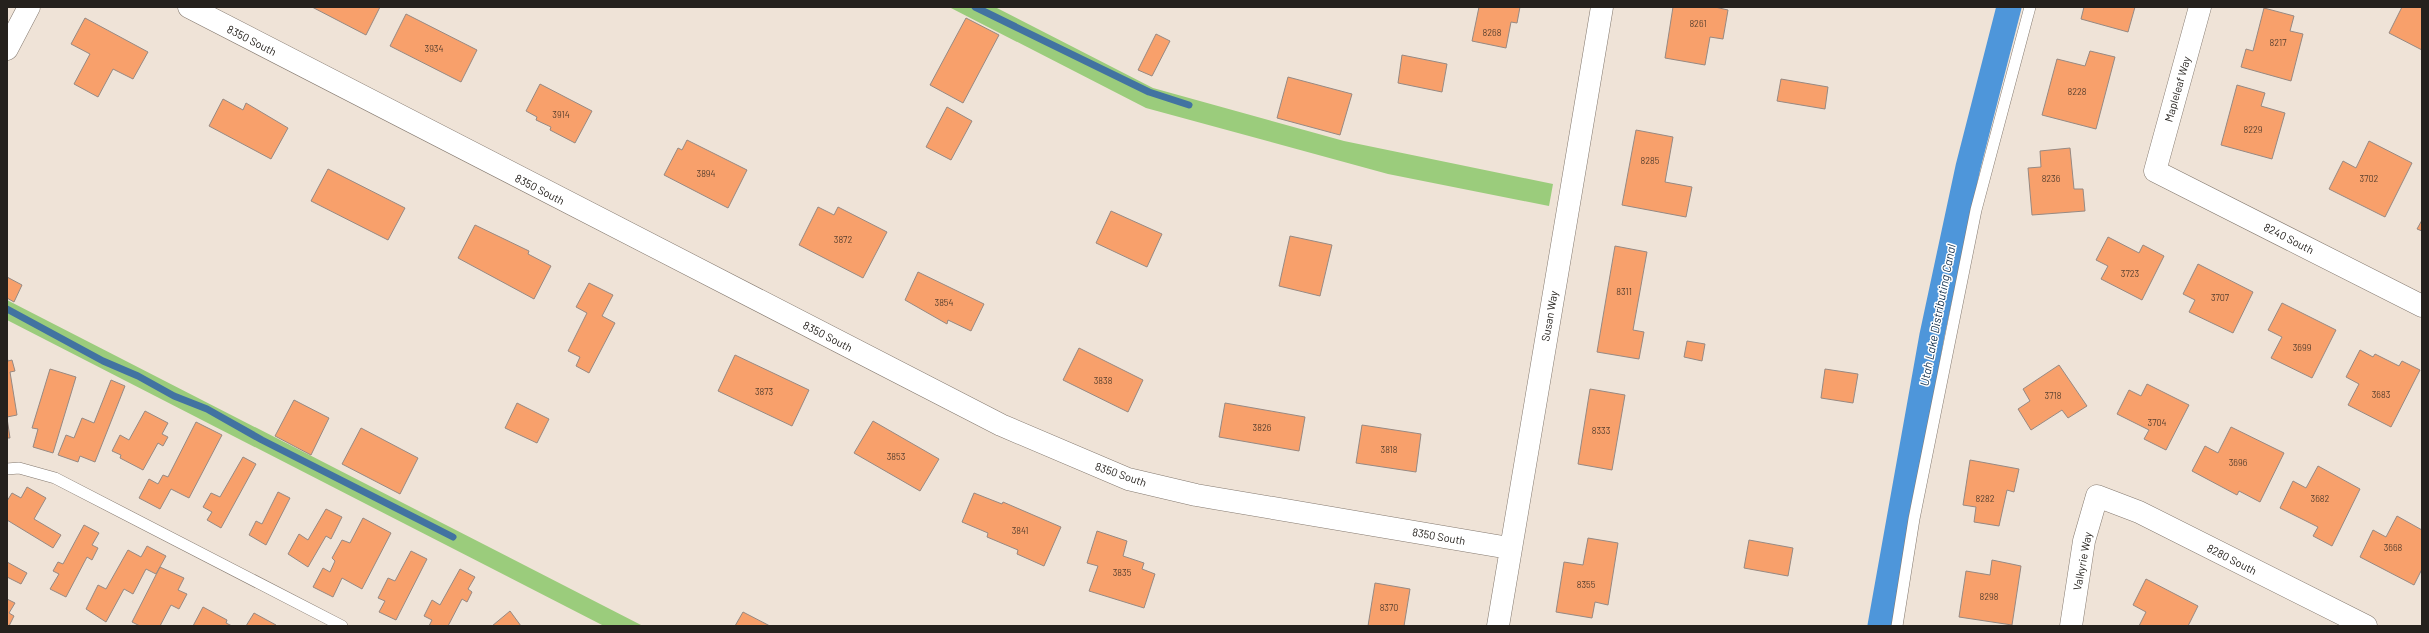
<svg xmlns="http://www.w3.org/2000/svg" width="2429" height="633" font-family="Barlow,sans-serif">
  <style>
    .green { fill: #9bcc7c }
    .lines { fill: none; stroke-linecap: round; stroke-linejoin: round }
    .stream { stroke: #4273a1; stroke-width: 7 }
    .canal { stroke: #4e96da; stroke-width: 25 }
    .building { fill: #f8a06b; stroke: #978982 }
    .service-casing { stroke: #84796f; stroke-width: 12 }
    .minor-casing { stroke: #84796f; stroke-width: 23 }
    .secondary-casing { stroke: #84796f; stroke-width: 23 }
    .service { stroke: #fff; stroke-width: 11 }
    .minor { stroke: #fff; stroke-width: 22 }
    .secondary { stroke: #fff; stroke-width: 22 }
    .labels { text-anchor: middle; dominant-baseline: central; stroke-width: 3; stroke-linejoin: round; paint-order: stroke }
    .number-label { font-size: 9px; fill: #5a4130 }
    .street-label { font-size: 11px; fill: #25211d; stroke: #fff }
    .water-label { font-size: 12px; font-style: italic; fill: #12304c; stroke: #fff }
  </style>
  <rect width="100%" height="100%" fill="#efe3d7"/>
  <!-- green -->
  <path class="green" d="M949 7H995L1153 88 1344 141 1553 184 1549 206 1388 174 1146 108Z
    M7 300 643 626H604L7 320Z"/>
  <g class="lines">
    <!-- stream -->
    <path class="stream" d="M975 7 1149 92 1189 105
      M7 309 103 361 138 376 174 396 207 409 262 440 453 537"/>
    <!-- canal -->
    <path class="canal" d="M1880 626 1932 335 1968 167 2009 7"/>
  </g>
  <!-- building -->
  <path class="building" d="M312 7H380L366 35Z
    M1479 7H1520L1517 23 1511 22 1506 48 1472 41Z
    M1673 7H1715L1728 10 1723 39 1710 37 1705 65 1665 58Z
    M2084 7H2135L2128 32 2081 19Z
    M2402 7H2422V50L2389 33Z
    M2264 8 2294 16 2290 31 2303 34 2291 81 2241 67 2246 49 2253 51Z
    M406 14 477 50 461 82 390 46Z
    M85 18 148 52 133 79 113 69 98 97 74 84 90 54 71 44Z
    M966 18 999 35 963 103 930 85Z
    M1156 34 1170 41 1152 76 1138 70Z
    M2090 51 2115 57 2096 129 2042 115 2057 59 2085 66Z
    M1402 55 1447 64 1442 92 1398 83Z
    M1288 77 1352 94 1340 135 1277 118Z
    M1781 79 1828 87 1825 109 1777 101Z
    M540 84 592 111 575 143 550 130 551 127 536 120 537 117 526 111Z
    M2237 85 2265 93 2261 106 2285 113 2272 159 2221 145Z
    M223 99 243 110 246 103 288 128 271 159 209 126Z
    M947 107 972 121 951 160 926 147Z
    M1636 130 1673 137 1665 182 1692 187 1686 217 1622 205Z
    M687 140 747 170 728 208 664 175 678 148 682 150Z
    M2369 141 2412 163 2385 217 2329 189 2343 161 2356 168Z
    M2070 148 2074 189H2083L2085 211 2032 215 2028 168 2041 167 2040 151Z
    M328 169 405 208 388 240 311 201Z
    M818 207 834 215 838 207 887 232 863 278 799 245Z
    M1111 211 1162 234 1147 267 1096 243Z
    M2422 220V231L2417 229Z
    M475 225 529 251 528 254 551 266 534 299 458 258Z
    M1290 236 1332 245 1320 296 1279 286Z
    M2108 237 2139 253 2143 245 2164 256 2142 300 2101 279 2108 266 2096 260Z
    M1615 246 1647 252 1633 330 1644 332 1639 359 1597 352Z
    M2198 264 2253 292 2233 333 2189 312 2195 300 2183 294Z
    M918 272 984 304 971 331 948 320 947 324 905 300Z
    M7 277 22 285 14 302 7 298Z
    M589 283 613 295 602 316 615 323 589 373 576 366 580 357 568 351 587 313 576 307Z
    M2282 303 2336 330 2312 378 2271 358 2282 337 2268 330Z
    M1687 341 1705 344 1702 361 1684 357Z
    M1079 348 1143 380 1128 412 1063 380Z
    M2360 350 2373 357 2375 354 2399 366 2402 361 2420 370 2391 427 2348 405 2359 384 2346 377Z
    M735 355 809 390 792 426 718 391Z
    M7 357 8 361 12 360 15 371 10 372 17 415 7 417Z
    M2059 365 2087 406 2068 418 2062 410 2031 430 2018 409 2030 401 2023 389Z
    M50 369 76 377 53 453 33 447 38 429 32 428Z
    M1825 369 1858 374 1853 403 1821 398Z
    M111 380 125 386 95 462 80 456 78 462 58 455 66 435 74 438 82 418 94 423Z
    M2147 384 2189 405 2166 450 2144 439 2149 430 2117 414 2129 390 2141 396Z
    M1590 389 1625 395 1612 470 1578 464Z
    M294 400 329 418 311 455 275 436Z
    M517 403 549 419 537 443 505 428Z
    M1225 403 1305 417 1299 451 1219 437Z
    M145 411 168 423 162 434 168 437 163 446 158 443 143 470 120 458 121 455 112 451 120 435 129 440Z
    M7 418 10 438H7Z
    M873 421 939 459 920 491 854 453Z
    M196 422 222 435 189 498 171 489 160 509 139 498 149 479 158 484 163 475 168 477Z
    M1362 425 1421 434 1416 472 1356 463Z
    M2231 427 2284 453 2260 502 2239 491 2237 495 2192 471 2205 446 2218 453Z
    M361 428 418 458 400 494 342 464Z
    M243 457 256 464 221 528 207 520 212 512 203 507 211 493 220 497Z
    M1970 460 2019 469 2014 492 2007 490 1999 526 1974 522 1976 507 1963 505Z
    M2318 466 2360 489 2332 546 2313 536 2318 527 2280 508 2293 481 2306 488Z
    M27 487 46 498 34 519 61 535 53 548 7 520V501L12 493 21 498Z
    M278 492 290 498 266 545 249 535 256 521 262 524Z
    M974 493 1002 504 1003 502 1061 527 1044 566 1017 554 1018 550 987 537 988 533 962 522Z
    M326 509 342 517 331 539 326 536 308 567 288 554 299 534 308 540Z
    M2397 516 2422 530V569L2414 585 2360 557 2373 530 2386 537Z
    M363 518 391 533 362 589 342 578 333 597 313 587 323 568 330 572 335 561 332 558 342 540 350 543Z
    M84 525 99 533 92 545 98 548 92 560 87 557 66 597 50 589 59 574 53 571 58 562 63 564Z
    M1097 531 1127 541 1123 556 1144 563 1142 569 1155 574 1144 608 1089 591 1098 566 1087 563Z
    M1588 538 1618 543 1608 605 1595 602 1592 618 1556 612 1564 562 1583 565Z
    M1749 540 1793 548 1788 576 1744 568Z
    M147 546 166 556 156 574 146 569 133 594 124 589 106 622 86 609 98 585 106 589 128 550 141 557Z
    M411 551 427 559 396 620 379 612 385 601 378 598 388 578 395 581Z
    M1992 560 2021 566 2012 625 1959 617 1966 571 1990 575Z
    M7 562 27 573 21 584 7 577Z
    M160 567 184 578 178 590 187 594 179 609 171 605 160 626H140L132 622Z
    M460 569 475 577 468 589 472 592 467 602 462 599 448 626H429L432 620 424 616 432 600 440 605Z
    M2146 579 2198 606 2188 626H2139L2146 612 2133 605Z
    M1375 583 1410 589 1404 626H1368Z
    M7 599 15 603 9 613 14 616 9 626 7 625Z
    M203 607 227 620 226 623 232 626H193Z
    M510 611 521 626H492Z
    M743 612 770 626H735Z
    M254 613 276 625V626H246Z"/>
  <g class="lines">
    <defs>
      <path id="service" d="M7 469 19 468 55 478 342 626
        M1897 626 1914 519 1976 210 2030 7"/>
      <path id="minor" d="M189 7 1001 425 1128 479 1196 495 1509 548
        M2200 7 2155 171 2422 306
        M1498 626 1602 7
        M2071 626 2084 541 2097 496 2139 512 2366 626"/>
      <path id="secondary" d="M7 49 29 7"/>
    </defs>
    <!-- service casing -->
    <use href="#service" class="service-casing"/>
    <!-- minor casing -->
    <use href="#minor" class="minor-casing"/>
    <!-- secondary casing -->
    <use href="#secondary" class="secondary-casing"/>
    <!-- service -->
    <use href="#service" class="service"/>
    <!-- minor -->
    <use href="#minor" class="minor"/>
    <!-- secondary -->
    <use href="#secondary" class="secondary"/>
  </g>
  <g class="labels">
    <!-- number labels -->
    <g class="number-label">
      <text x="1698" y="23">8261</text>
      <text x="1492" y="32">8268</text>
      <text x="2278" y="42">8217</text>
      <text x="434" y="48">3934</text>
      <text x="2077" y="91">8228</text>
      <text x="561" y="114">3914</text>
      <text x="2253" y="129">8229</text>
      <text x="1650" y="160">8285</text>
      <text x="706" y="173">3894</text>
      <text x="2051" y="178">8236</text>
      <text x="2369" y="178">3702</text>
      <text x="843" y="239">3872</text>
      <text x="2130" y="273">3723</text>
      <text x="1624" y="291">8311</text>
      <text x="2220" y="297">3707</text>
      <text x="944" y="302">3854</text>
      <text x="2302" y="347">3699</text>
      <text x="1103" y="380">3838</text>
      <text x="764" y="391">3873</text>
      <text x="2381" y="394">3683</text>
      <text x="2053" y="395">3718</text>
      <text x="2157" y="422">3704</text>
      <text x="1262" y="427">3826</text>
      <text x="1601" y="430">8333</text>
      <text x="1389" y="449">3818</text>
      <text x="896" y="456">3853</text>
      <text x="2238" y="462">3696</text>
      <text x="1985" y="498">8282</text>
      <text x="2320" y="498">3682</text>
      <text x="1020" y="530">3841</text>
      <text x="2393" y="547">3668</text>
      <text x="1122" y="572">3835</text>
      <text x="1586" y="584">8355</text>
      <text x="1989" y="596">8298</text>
      <text x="1389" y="607">8370</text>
    </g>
    <!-- street labels -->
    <g class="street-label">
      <text transform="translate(252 40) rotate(27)">8350 South</text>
      <text transform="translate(2177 89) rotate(-74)">Mapleleaf Way</text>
      <text transform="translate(540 189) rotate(27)">8350 South</text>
      <text transform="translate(2289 238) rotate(27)">8240 South</text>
      <text transform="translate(1549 316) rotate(-80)">Susan Way</text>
      <text transform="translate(828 336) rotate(27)">8350 South</text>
      <text transform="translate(1121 474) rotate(19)">8350 South</text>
      <text transform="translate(1439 536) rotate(10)">8350 South</text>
      <text transform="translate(2232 559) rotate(27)">8280 South</text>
      <text transform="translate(2082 561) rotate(-79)">Valkyrie Way</text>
    </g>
    <!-- water labels -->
    <g class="water-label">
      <text transform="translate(1937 315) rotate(-79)">Utah Lake Distributing Canal</text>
    </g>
  </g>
  <!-- border -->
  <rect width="2429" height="633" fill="none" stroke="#25211d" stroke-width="16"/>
</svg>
